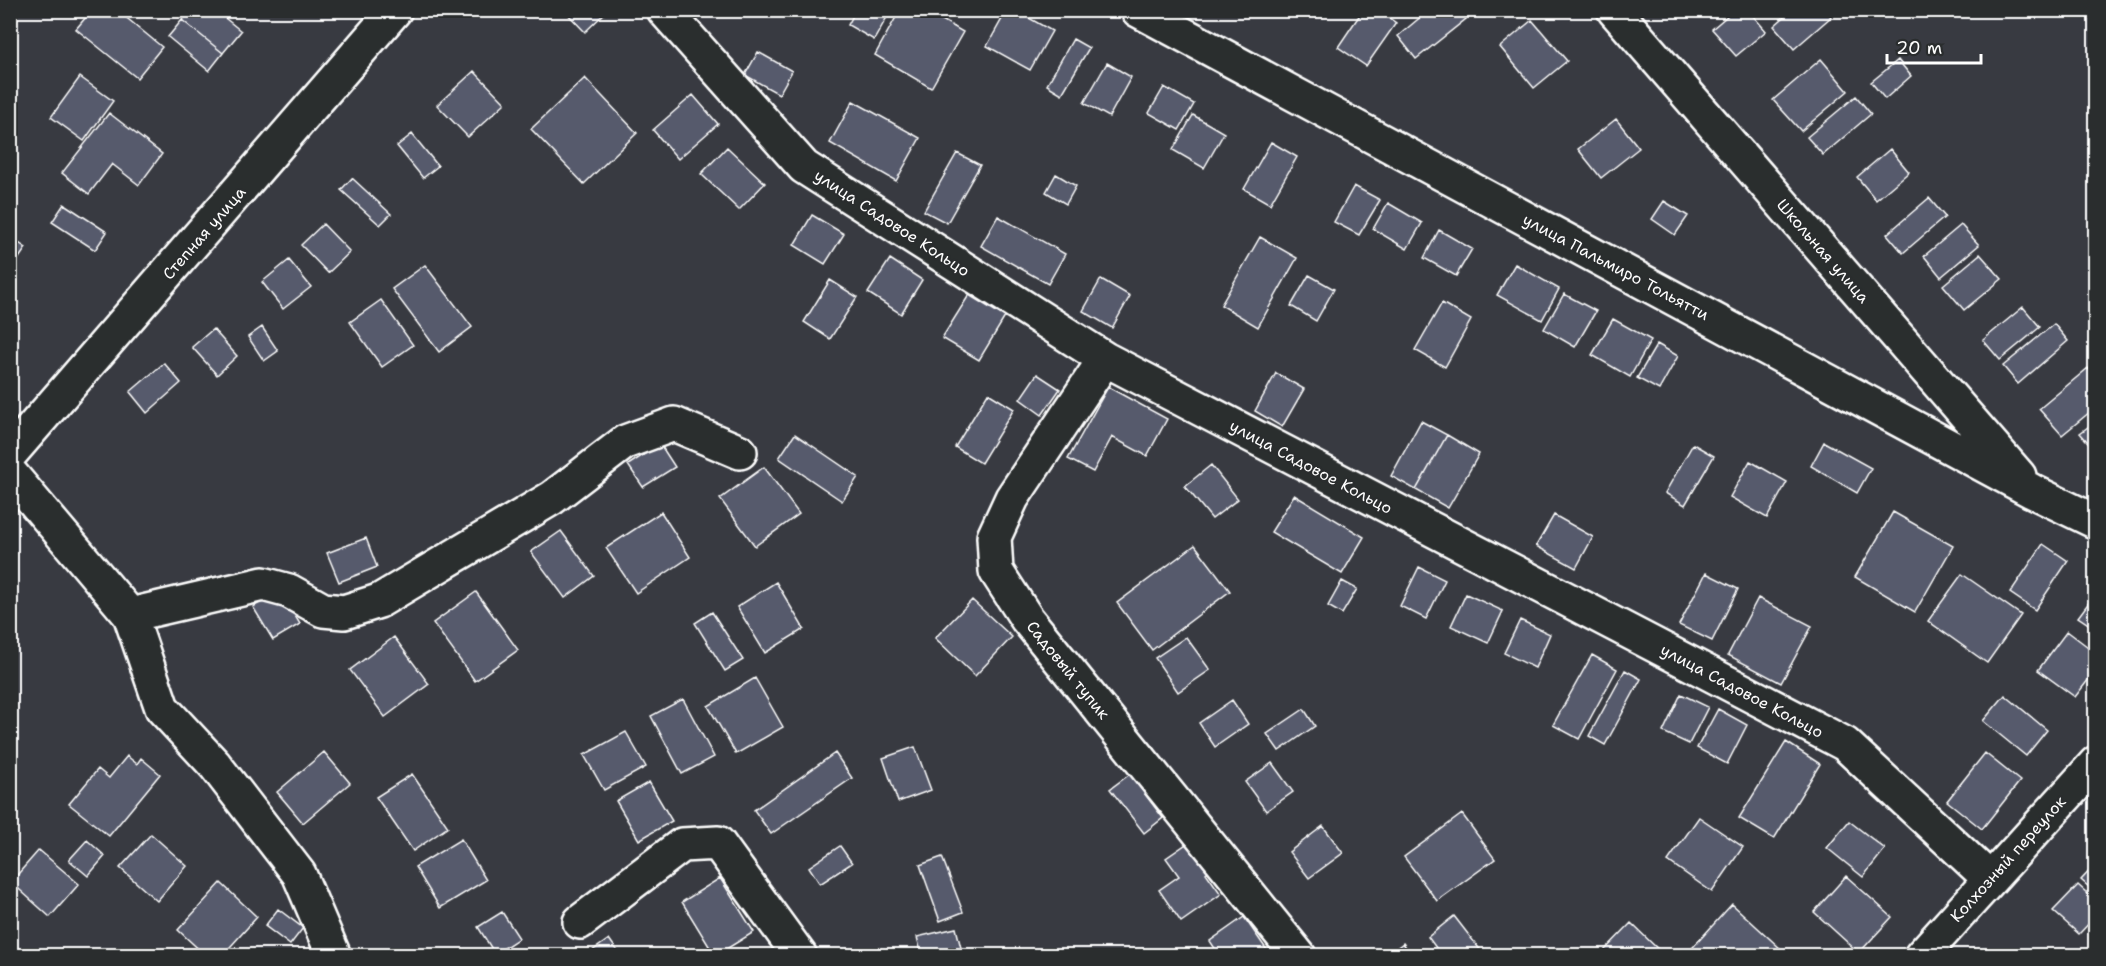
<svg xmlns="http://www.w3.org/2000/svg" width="2106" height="966" font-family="'Shantell Sans',sans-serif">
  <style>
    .building { fill: #575a6c; stroke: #fff; stroke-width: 1.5 }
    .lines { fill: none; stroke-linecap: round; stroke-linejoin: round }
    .minor-casing { stroke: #fff; stroke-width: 38 }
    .minor { stroke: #2a2d2e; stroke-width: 33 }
    .labels { text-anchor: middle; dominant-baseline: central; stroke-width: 4.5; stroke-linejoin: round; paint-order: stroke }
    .street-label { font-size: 16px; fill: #fff; stroke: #2a2d2e }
  </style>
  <rect width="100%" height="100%" fill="#383a41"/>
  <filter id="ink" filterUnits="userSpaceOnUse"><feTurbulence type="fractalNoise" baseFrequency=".0167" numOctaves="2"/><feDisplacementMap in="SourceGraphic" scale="12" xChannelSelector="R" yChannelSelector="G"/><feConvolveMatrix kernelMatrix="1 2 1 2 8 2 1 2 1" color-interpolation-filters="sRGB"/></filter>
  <g filter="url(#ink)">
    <!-- building -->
    <path class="building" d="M92 10H117L162 47 137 78 76 29Z
      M190 10H215L241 31 223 53 182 20Z
      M564 10H608L585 32Z
      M856 10H891L874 40 848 25Z
      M900 10H925L963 32 931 88 875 55Z
      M1007 10H1015L1052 31 1030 70 987 46Z
      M1363 10H1378L1396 23 1366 66 1338 47Z
      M1429 10H1460L1466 19 1416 59 1398 36Z
      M1734 10H1748L1766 31 1736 56 1712 29Z
      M1792 10H1826L1831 17 1794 49 1774 26Z
      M182 20 223 53 209 71 168 37Z
      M1532 20 1567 61 1534 88 1500 47Z
      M1073 39 1089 48 1062 94 1047 85Z
      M758 52 792 71 779 94 745 75Z
      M1821 59 1848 91 1801 131 1773 100Z
      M1898 60 1911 76 1885 99 1871 82Z
      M1107 63 1131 77 1109 117 1084 103Z
      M474 71 505 103 468 137 437 105Z
      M80 77 113 101 84 141 51 117Z
      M585 78 637 133 584 184 531 129Z
      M1164 87 1194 104 1179 130 1149 113Z
      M693 95 718 124 678 159 653 130Z
      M1856 96 1871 114 1823 155 1807 137Z
      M853 101 920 138 896 181 830 143Z
      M109 113 162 154 139 185 112 164 89 194 62 173Z
      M1193 115 1224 133 1204 168 1173 150Z
      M1616 119 1639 148 1601 178 1578 149Z
      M412 134 438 166 423 178 397 146Z
      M1271 142 1297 157 1270 204 1244 189Z
      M727 147 765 183 739 210 701 174Z
      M1890 149 1909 172 1876 200 1857 177Z
      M957 153 980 165 947 223 924 211Z
      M1056 174 1076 186 1066 204 1046 192Z
      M352 178 391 214 380 225 341 190Z
      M1354 186 1380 200 1359 235 1334 222Z
      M1929 198 1945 217 1903 253 1887 234Z
      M1664 201 1688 216 1675 235 1652 219Z
      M1388 203 1422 223 1407 249 1373 229Z
      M64 204 107 232 95 250 52 222Z
      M812 215 844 234 825 264 794 245Z
      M998 216 1065 254 1048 284 981 246Z
      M323 224 350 252 328 273 301 245Z
      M1961 225 1979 245 1941 277 1924 256Z
      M1439 230 1472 249 1456 276 1424 258Z
      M10 237 26 248 10 271Z
      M1260 237 1297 258 1258 327 1221 305Z
      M1980 254 2002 279 1964 310 1943 285Z
      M890 259 922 280 901 314 868 293Z
      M289 260 311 287 283 309 262 282Z
      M1515 264 1559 289 1542 320 1497 295Z
      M425 265 472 327 439 352 392 289Z
      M1309 275 1334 289 1316 321 1291 306Z
      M1101 279 1130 296 1112 328 1083 311Z
      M830 280 857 297 830 339 804 322Z
      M1564 294 1596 311 1575 347 1544 329Z
      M969 295 1005 317 979 360 942 338Z
      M381 300 413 345 382 367 350 322Z
      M1442 303 1471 320 1445 367 1415 350Z
      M2023 307 2040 327 2000 360 1983 340Z
      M1613 319 1651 340 1630 377 1592 355Z
      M2054 324 2068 341 2018 384 2003 366Z
      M262 327 278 351 264 361 248 337Z
      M213 329 237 356 217 375 192 347Z
      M1657 344 1678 356 1659 390 1637 378Z
      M164 363 181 383 147 413 130 392Z
      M2088 368 2096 377V407L2062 435 2039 409Z
      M1276 373 1304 389 1282 427 1255 411Z
      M1037 374 1060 389 1042 415 1020 399Z
      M1108 387 1167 419 1147 456 1112 437 1093 472 1068 459Z
      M988 393 1014 409 981 463 955 447Z
      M1421 421 1447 435 1416 490 1391 476Z
      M2096 421V448L2094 449 2080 433Z
      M795 434 858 477 842 501 779 458Z
      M1447 435 1479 454 1448 508 1416 490Z
      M1824 442 1871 468 1857 493 1811 466Z
      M660 444 675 467 643 487 628 465Z
      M1693 444 1714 456 1685 505 1665 493Z
      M1750 461 1787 482 1767 518 1730 497Z
      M1211 465 1238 499 1212 519 1185 486Z
      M764 467 799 514 755 546 720 499Z
      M1294 495 1364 537 1342 574 1271 532Z
      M661 512 690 557 636 593 606 548Z
      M1893 512 1953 546 1915 612 1855 577Z
      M1554 515 1593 537 1576 568 1536 546Z
      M561 531 594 576 565 598 531 552Z
      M366 538 377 567 339 582 327 553Z
      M2043 544 2068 561 2035 610 2010 593Z
      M1195 545 1230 591 1152 650 1117 603Z
      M1419 567 1445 580 1426 619 1400 606Z
      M1706 573 1738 589 1712 641 1679 625Z
      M1962 574 2021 615 1987 663 1928 621Z
      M1342 581 1357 589 1342 614 1328 606Z
      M776 582 804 629 765 653 737 607Z
      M280 591 300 624 273 640 253 607Z
      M476 592 518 650 475 681 433 623Z
      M2096 593V629L2078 617Z
      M1466 594 1503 611 1488 643 1451 626Z
      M1758 598 1812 626 1781 683 1728 655Z
      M972 600 1012 637 975 676 935 638Z
      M712 612 743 660 725 671 695 623Z
      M1520 620 1550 634 1535 668 1504 653Z
      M2067 631 2096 653V670L2075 697 2038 670Z
      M394 637 429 684 385 717 350 670Z
      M1186 637 1210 670 1178 692 1155 658Z
      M1592 655 1617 669 1579 739 1553 725Z
      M1625 670 1641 679 1605 745 1589 736Z
      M755 678 783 727 736 754 708 706Z
      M1681 694 1708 707 1689 744 1663 732Z
      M2005 695 2047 730 2026 756 1983 721Z
      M683 699 714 757 682 774 651 716Z
      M1232 700 1248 724 1215 747 1199 723Z
      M1304 709 1315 726 1279 751 1267 734Z
      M1718 709 1747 725 1727 764 1697 748Z
      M626 732 646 767 604 790 584 755Z
      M1786 742 1820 764 1774 839 1739 818Z
      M915 747 931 790 898 802 883 758Z
      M324 752 350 783 303 823 277 792Z
      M835 753 852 778 771 834 754 810Z
      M1985 753 2020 781 1982 829 1947 801Z
      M127 756 137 764 141 758 160 774 109 836 69 804 98 769 109 778Z
      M1272 763 1293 792 1266 811 1245 782Z
      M412 774 448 827 413 851 376 797Z
      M1130 774 1163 818 1144 833 1110 789Z
      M649 782 672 821 639 840 616 801Z
      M1462 814 1495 859 1437 901 1404 857Z
      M1699 817 1743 847 1712 892 1668 861Z
      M1849 821 1885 849 1863 877 1827 848Z
      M1323 826 1343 853 1309 878 1289 852Z
      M151 834 187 866 157 901 120 868Z
      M1195 838 1215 866 1206 873 1221 894 1181 922 1159 890 1179 876 1166 858Z
      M461 839 486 880 440 908 415 867Z
      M87 840 105 856 88 876 69 860Z
      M840 846 852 863 820 884 809 867Z
      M39 850 79 884 50 917 11 882Z
      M942 857 963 912 940 921 920 865Z
      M2096 864V893L2081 880Z
      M1846 876 1892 917 1859 953 1814 912Z
      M720 878 754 932 715 956 682 902Z
      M221 883 257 917 222 956H206L178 930Z
      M2078 885 2096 901V916L2079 934 2053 911Z
      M1732 904 1782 950 1776 956H1685Z
      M278 909 303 928 290 945 265 926Z
      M502 912 519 938 495 954 478 927Z
      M1454 916 1485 956H1442L1428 937Z
      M1244 917 1271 956H1220L1210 941Z
      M1631 923 1665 956H1599Z
      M956 928 963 956H922L917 937Z
      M609 939 621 956H585Z
      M1403 943 1412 956H1386Z"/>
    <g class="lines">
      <defs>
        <path id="minor" d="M664 10 804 167 1105 359 1845 744 1990 879
          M1138 10 2032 491 2096 522
          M1614 10 2019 476
          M1105 359 1012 498 994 537 996 571 1027 619 1299 956
          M10 454 395 10
          M10 473 130 615 162 708 215 765 299 874 334 956
          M130 615 263 584 289 591 323 610 344 612 379 601 552 498 625 442 674 424 740 452
          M580 922 682 845 718 843 800 956
          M1921 956 2096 763"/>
      </defs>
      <!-- minor casing -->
      <use href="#minor" class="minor-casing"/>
      <!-- minor -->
      <use href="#minor" class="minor"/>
    </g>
  </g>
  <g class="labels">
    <!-- street labels -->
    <g class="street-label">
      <text transform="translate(892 223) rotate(33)">улица Садовое Кольцо</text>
      <text transform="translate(204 233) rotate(-49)">Степная улица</text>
      <text transform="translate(1823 251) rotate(49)">Школьная улица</text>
      <text transform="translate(1616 267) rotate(28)">улица Пальмиро Тольятти</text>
      <text transform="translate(1311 467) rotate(28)">улица Садовое Кольцо</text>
      <text transform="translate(1068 670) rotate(51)">Садовый тупик</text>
      <text transform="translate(1742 691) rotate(28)">улица Садовое Кольцо</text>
      <text transform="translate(2008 859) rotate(-48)">Колхозный переулок</text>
    </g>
  </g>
  <!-- margin -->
  <rect width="2106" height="966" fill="none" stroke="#2a2d2e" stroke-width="36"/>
  <rect x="18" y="18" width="2070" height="930" fill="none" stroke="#fff" stroke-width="2" filter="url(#ink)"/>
  <!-- scale -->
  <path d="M1887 54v9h94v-9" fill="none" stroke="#ffffff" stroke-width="3"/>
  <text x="1896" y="54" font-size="18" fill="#ffffff" stroke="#2a2d2e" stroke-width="4.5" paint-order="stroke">20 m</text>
</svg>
